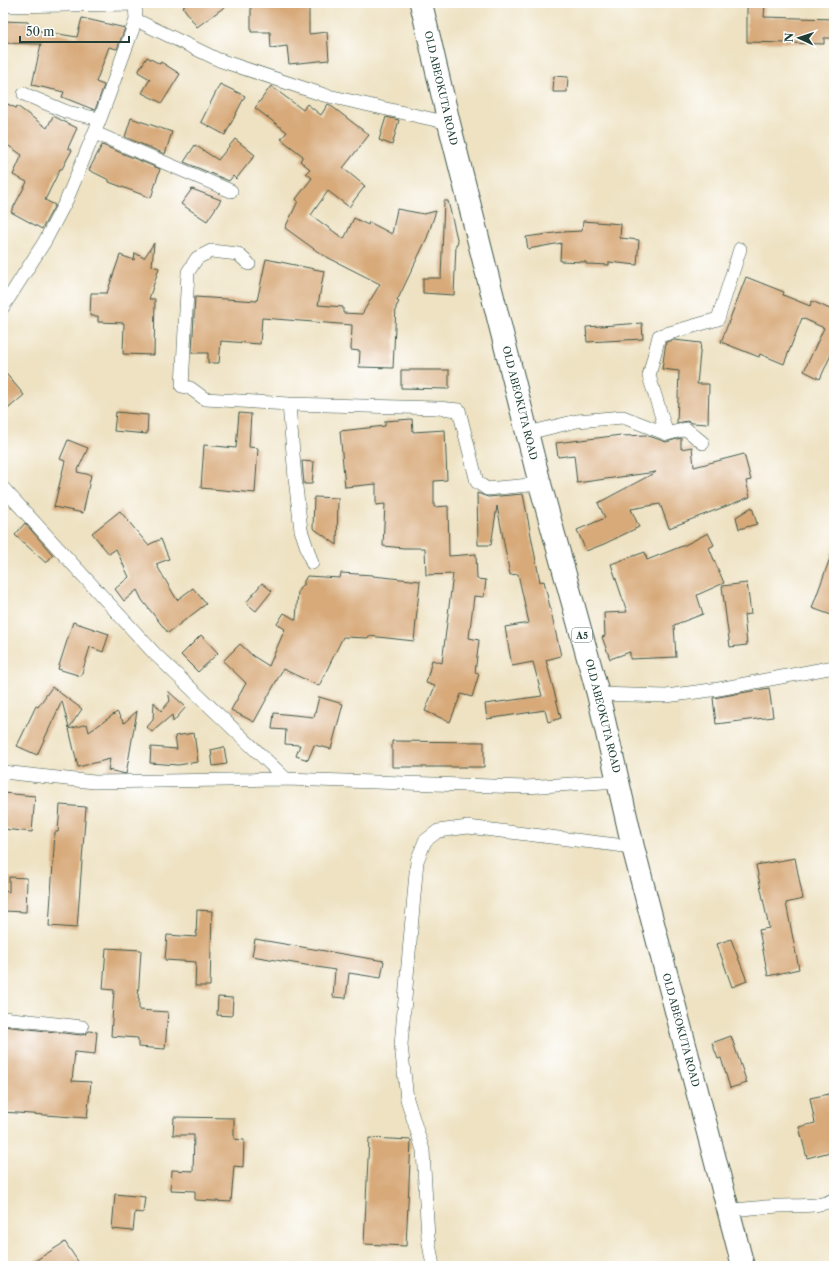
<svg xmlns="http://www.w3.org/2000/svg" width="837" height="1269" font-family="'Libre Caslon Text',serif">
  <style>
    .building { fill: #d8aa7a }
    .lines { fill: none; stroke-linecap: round; stroke-linejoin: round }
    .minor-casing { stroke: #3e5649; stroke-width: 14 }
    .trunk-casing { stroke: #3e5649; stroke-width: 24 }
    .minor { stroke: #fff; stroke-width: 13 }
    .trunk { stroke: #fff; stroke-width: 22 }
    .labels { text-anchor: middle; dominant-baseline: central; stroke-width: 4; stroke-linejoin: round; paint-order: stroke }
    .shield { fill: #fff; stroke: #627771; stroke-width: 1 }
    .shield-label { font-size: 9px; font-weight: bold; fill: #1f3d34 }
    .street-label { font-size: 10px; fill: #1f3d34; stroke: #fff }
  </style>
  <rect width="100%" height="100%" fill="#fff"/>
  <filter id="ink" filterUnits="userSpaceOnUse"><feTurbulence type="fractalNoise" baseFrequency=".025" numOctaves="2"/><feDisplacementMap in="SourceGraphic" scale="8" xChannelSelector="R" yChannelSelector="G"/><feConvolveMatrix kernelMatrix="1 2 1 2 8 2 1 2 1" color-interpolation-filters="sRGB"/></filter>
  <filter id="wash" filterUnits="userSpaceOnUse"><feTurbulence type="fractalNoise" baseFrequency=".012" numOctaves="4" result="noise"/><feDisplacementMap in="SourceGraphic" scale="16" xChannelSelector="R" yChannelSelector="G"/><feGaussianBlur stdDeviation="0.9" result="paint"/><feColorMatrix in="noise" values="0 0 0 0 0 0 0 0 0 0 0 0 0 0 0 0 0 1.4 0 .05"/><feComposite in="paint" operator="in"/></filter>
  <g filter="url(#wash)">
    <rect width="100%" height="100%" fill="#eee2c2"/>
    <g id="blocks">
      <!-- building -->
      <path class="building" d="M189 3H230L197 27 183 7Z
        M747 3H765L764 17 834 19V38H824V44L747 42Z
        M251 6H309V34L327 32 329 60 289 64 287 46 271 48 270 32H251Z
        M82 18 125 28 117 49 109 47 96 82 104 85 95 110 62 97 64 92 32 85 41 44 3 43V21L28 22V29L77 37Z
        M147 57 160 64 161 62 180 74 162 103 142 93 150 79 138 72Z
        M554 76 568 77 567 92H553Z
        M220 84 245 96 225 135 201 122Z
        M271 86 303 110 307 104 321 115 328 104 330 105 369 135 343 168 365 186 349 207 328 191 311 215 344 239 354 218 368 225 369 222 392 234 397 209 424 214 436 211 427 238 397 301 399 302 396 307 393 368 359 367 360 351 351 350 352 325 262 318 260 344 221 341 219 363H208V353H192L195 297 257 301 266 259 324 271 318 305 343 307V313L362 314 380 284 321 254 285 228 298 201 296 199 312 178 306 173 310 169 300 161 303 156 281 139 287 132 255 108Z
        M3 102 16 108 17 106 47 128 53 116 77 128 68 148 72 150 62 169H60L45 200 55 205 42 229 11 212 27 182 13 175 22 155 3 142Z
        M386 117 399 120 392 145 379 140Z
        M131 118 172 132 165 154 125 137Z
        M235 139 255 155 236 179 233 176 229 181 184 162 195 145 218 160Z
        M102 145 160 169 151 198 109 182V180L89 170Z
        M192 189 221 200 207 221 181 204Z
        M444 201H448L458 243 456 244 454 295 423 293V278H441Z
        M583 221 621 224 620 238 639 240 637 265 609 262V265L586 264V262L560 261 561 243 528 249 526 237 562 232 582 231Z
        M154 243 152 266 159 268 149 299H155L154 355 123 354 124 323 98 322V316H90L91 293H107L120 255 134 260 135 253 144 258Z
        M746 277 784 292 783 295 810 306 812 301 832 310 834 305V348L820 379 804 371 824 328 802 318 784 364 760 354 759 357 721 342Z
        M642 323 643 339 587 342 586 327Z
        M674 340 701 343 697 384H709L708 424 692 423 687 421 677 423 679 371 662 369 666 342Z
        M3 370 24 395 3 413Z
        M401 370H449V389L401 388Z
        M116 412 148 415 147 434 114 431Z
        M239 413 251 414 249 447 258 448 255 493 201 488 204 445 236 448Z
        M412 419 413 432 445 430 447 480 434 481V507L448 506 449 556 476 554 477 579 486 580 484 597 474 596 469 638 479 640 475 673 479 674 472 697 461 694 450 722 425 711 435 686 426 683 432 660 442 663 453 574 426 575 425 548H404L383 546 385 504 376 505V484L345 487 340 431 385 426V421Z
        M621 435 622 436 646 435 666 442 681 438V449L692 447 694 467 744 454 751 480 746 481 750 497 669 528 660 504 631 509 639 527 604 544 586 551 577 530 605 518 598 503 656 472 577 483 574 455 558 457 556 443Z
        M68 440 88 448 77 472 91 475 83 513 54 507 65 461 60 459Z
        M302 461 314 462 312 484H304Z
        M477 493 488 497 523 494 540 582 544 581 561 656 546 660 561 718 548 722 545 710 487 719 485 704 542 696 533 662 512 666 505 627 529 623 518 574 510 575 497 506 491 545H478Z
        M314 497 338 498 337 545 313 528Z
        M752 507 757 524 739 529 736 517Z
        M120 511 148 545 161 539 169 559 156 564 177 600 193 588 206 604 168 633 142 600 137 590 124 601 115 589 129 577 116 549 109 554 92 533Z
        M25 523 53 555 46 563 15 535Z
        M708 533 714 545 709 548 724 583 697 595 703 614 674 625 676 657 630 659V652L610 659 602 637 605 636 604 613 627 612 611 564 645 552 647 560 685 545Z
        M833 550 834 551V616L812 608Z
        M341 573 373 575V576L420 581 414 641 369 636V638L343 637 319 686 283 669 254 722 231 710 246 683 223 661 240 644 253 656 269 666 285 629 277 624 284 613 296 620 298 591 302 585H304V581L307 576 340 578Z
        M262 583 272 591 256 611 246 603Z
        M747 583 751 614 744 615 747 645 730 647 722 586Z
        M73 622 109 634 103 652 90 647 81 676 58 669Z
        M201 635 218 653 198 672 181 655Z
        M52 687 82 709 69 728 62 701 37 755 17 746 36 706 38 707Z
        M769 688 773 717 716 724 713 698Z
        M168 691 186 707 173 722 172 715 152 732 147 727 153 720 154 702 161 711 170 701Z
        M319 697 343 704 331 749 314 745 308 760 296 756 300 745 285 744 286 730 272 729 274 713 314 717Z
        M137 711 126 774 108 770 110 759 78 767 69 729 87 724 89 732 117 712 124 723Z
        M194 733 198 762 178 765 150 763 151 747 177 749 175 736Z
        M392 741 484 742V767H392Z
        M224 747 227 764 213 766 211 750Z
        M3 793 35 796 32 832 3 829Z
        M60 805 86 807 77 928 49 926 55 832H58Z
        M795 858 803 899 786 903 799 969 768 976 759 930 769 928 756 865Z
        M9 877 27 878 26 912 3 911V891L9 892Z
        M197 910 212 911 210 986H195L196 962 165 960 167 935 196 937Z
        M255 939 384 961 381 978 349 973 346 998 333 997 335 970 252 956Z
        M731 939 747 981 732 987 717 944Z
        M106 948 141 950 138 999H139V1010L168 1012 165 1049 138 1047V1038L111 1036 114 990 103 989Z
        M218 997 233 998 232 1016 217 1015Z
        M3 1026 81 1035 86 1034 89 1031 97 1032 95 1054 75 1052 72 1081 91 1082 87 1118 3 1112Z
        M731 1036 747 1083 730 1088 721 1058 718 1059 712 1043Z
        M834 1093V1151L807 1158 799 1127 815 1123 810 1098Z
        M174 1117 234 1118V1139L244 1140 243 1167 234 1166 231 1202 195 1200V1191L171 1190 172 1170 193 1171 194 1135H173Z
        M369 1138 411 1140 406 1246 364 1244Z
        M115 1194 145 1197 143 1213 135 1212 133 1231 112 1229Z
        M65 1242 81 1266H27Z"/>
    </g>
  </g>
  <g filter="url(#ink)">
    <use href="#blocks" fill-opacity="0" stroke="#3e5649" stroke-width="1"/>
    <g class="lines">
      <defs>
        <path id="minor" d="M135 3 136 20 219 60 324 95 449 123
          M3 6 135 4
          M24 94 67 112 100 119
          M95 133 231 191
          M249 264 238 254 211 251 197 258 188 272 182 386 190 388 205 399 289 404 438 408 459 410 477 482 487 489 540 484
          M3 307 45 241 67 199 100 119 136 20
          M289 404 295 478 301 530 312 563
          M528 433 577 421 623 417 667 434 686 429 703 443
          M667 434 649 376 659 336 718 319 740 249
          M3 488 155 654 286 779
          M598 694 666 696 719 689 834 667
          M3 772 94 782 286 779 526 787 619 781
          M3 1018 82 1027
          M729 1210C745 1209 762 1207 779 1206 795 1205 821 1208 834 1199
          M433 1266 428 1238 423 1150 407 1099 401 1045 417 861 425 841 438 831 468 827 633 847"/>
        <path id="trunk" d="M421 3 449 123 540 484 598 694 633 847 743 1266"/>
      </defs>
      <!-- minor casing -->
      <use href="#minor" class="minor-casing"/>
      <!-- trunk casing -->
      <use href="#trunk" class="trunk-casing"/>
      <!-- minor -->
      <use href="#minor" class="minor"/>
      <!-- trunk -->
      <use href="#trunk" class="trunk"/>
    </g>
  </g>
  <g class="labels">
    <!-- shield labels -->
    <rect class="shield" x="572" y="628" width="20" height="14" rx="3"/>
    <g class="shield-label">
      <text x="582" y="635">A5</text>
    </g>
    <!-- street labels -->
    <g class="street-label">
      <text transform="translate(441 88) rotate(77)">OLD ABEOKUTA ROAD</text>
      <text transform="translate(520 403) rotate(76)">OLD ABEOKUTA ROAD</text>
      <text transform="translate(603 716) rotate(76)">OLD ABEOKUTA ROAD</text>
      <text transform="translate(681 1030) rotate(75)">OLD ABEOKUTA ROAD</text>
    </g>
  </g>
  <!-- margin -->
  <rect width="837" height="1269" fill="none" stroke="#fff" stroke-width="16"/>
  <!-- north arrow -->
  <g transform="translate(799 38) rotate(273)" stroke="#ffffff" stroke-width="3" paint-order="stroke">
  <path d="M0-3L7 15L0 10L-7 15Z" fill="#1f3d34"/>
  <text y="-6" font-size="11" font-weight="bold" text-anchor="middle" fill="#1f3d34">N</text>
  </g>
  <!-- scale -->
  <path d="M20 36v6h109v-6" fill="none" stroke="#1f3d34" stroke-width="2"/>
  <text x="26" y="36" font-size="12" fill="#1f3d34" stroke="#ffffff" stroke-width="3" paint-order="stroke">50 m</text>
</svg>
